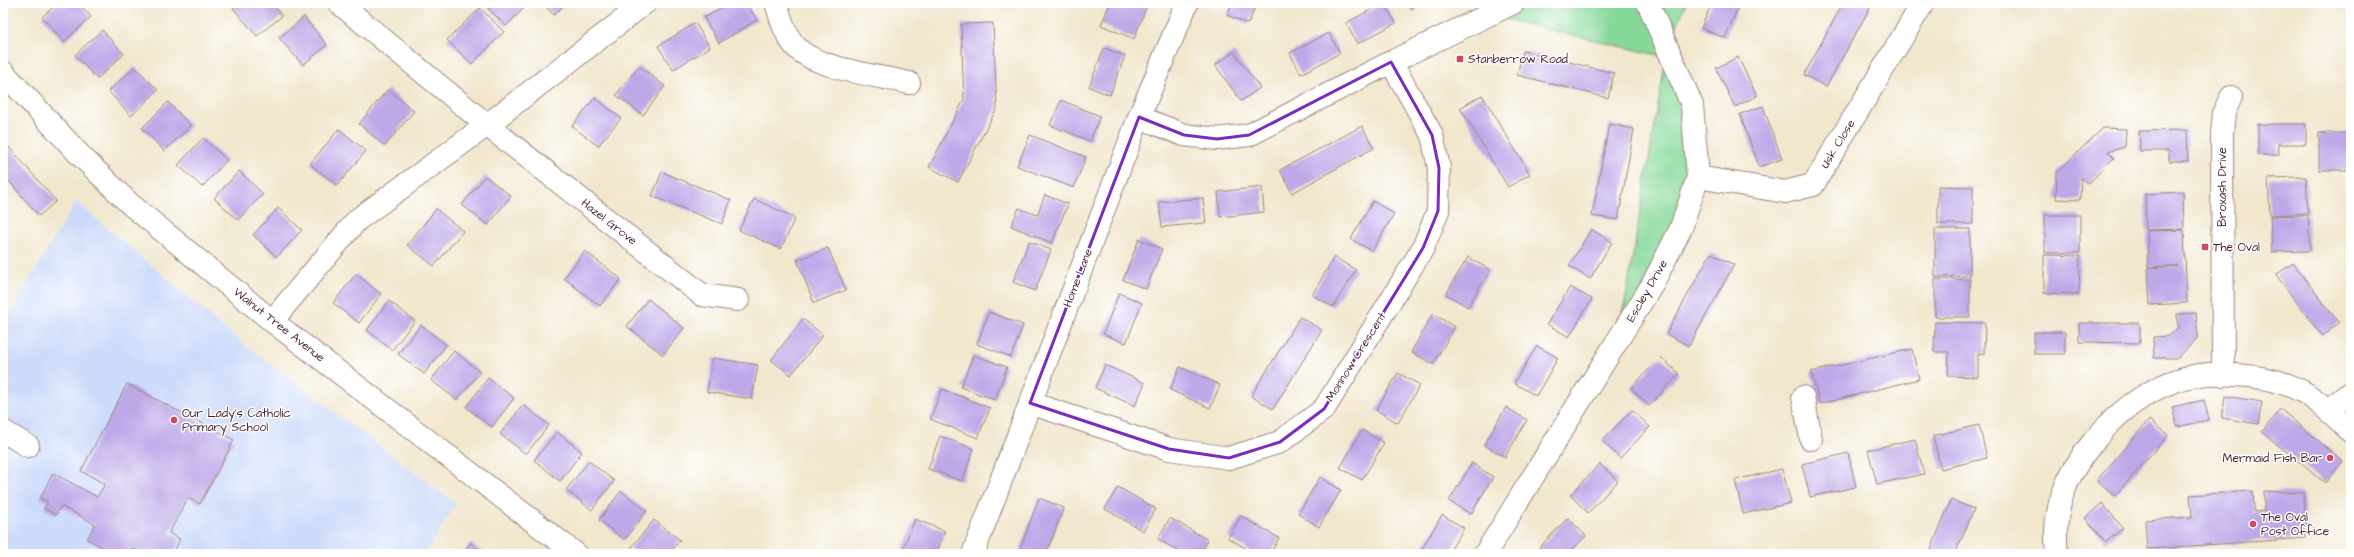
<svg xmlns="http://www.w3.org/2000/svg" width="2354" height="557" font-family="'Architects Daughter',sans-serif">
  <style>
    .built { fill: #cddbfa }
    .green { fill: #87d99a; stroke: #687c62 }
    .building { fill: #bda8e8 }
    .lines { fill: none; stroke-linecap: round; stroke-linejoin: round }
    .minor-casing { stroke: #9e837c; stroke-width: 24 }
    .minor { stroke: #fff; stroke-width: 22 }
    .marked { fill: none; stroke: #7b2cbf; stroke-width: 3; stroke-linejoin: round }
    .poi-dot { fill: #d1495b; stroke: #fff; stroke-width: 1.5 }
    .labels { text-anchor: middle; dominant-baseline: central; stroke-width: 3; stroke-linejoin: round; paint-order: stroke }
    .poi-label { font-size: 12px; fill: #4a1f2b; stroke: #fff; text-anchor: start }
    .street-label { font-size: 12px; fill: #4a1f2b; stroke: #fff }
  </style>
  <rect width="100%" height="100%" fill="#fff"/>
  <filter id="ink" filterUnits="userSpaceOnUse"><feTurbulence type="fractalNoise" baseFrequency=".025" numOctaves="2"/><feDisplacementMap in="SourceGraphic" scale="8" xChannelSelector="R" yChannelSelector="G"/><feConvolveMatrix kernelMatrix="1 2 1 2 8 2 1 2 1" color-interpolation-filters="sRGB"/></filter>
  <filter id="wash" filterUnits="userSpaceOnUse"><feTurbulence type="fractalNoise" baseFrequency=".012" numOctaves="4" result="noise"/><feDisplacementMap in="SourceGraphic" scale="16" xChannelSelector="R" yChannelSelector="G"/><feGaussianBlur stdDeviation="0.9" result="paint"/><feColorMatrix in="noise" values="0 0 0 0 0 0 0 0 0 0 0 0 0 0 0 0 0 1.4 0 .05"/><feComposite in="paint" operator="in"/></filter>
  <g filter="url(#wash)">
    <rect width="100%" height="100%" fill="#f1e7cd"/>
    <!-- built -->
    <path class="built" d="M76 201 235 337 456 504 425 554H3V325Z"/>
    <!-- green -->
    <path class="green" d="M1513 3H1686L1668 49 1698 177 1619 338 1666 57 1487 15Z"/>
    <g id="blocks">
      <!-- building -->
      <path class="building" d="M58 3H79L91 17 64 42 42 17Z
        M239 3H272L282 16 257 36 233 8Z
        M483 3H529L506 26Z
        M542 3H566L554 15Z
        M730 3H746L757 20 719 43 704 18Z
        M1110 3H1148L1134 39 1101 25Z
        M1232 3H1257L1248 24 1227 15Z
        M1384 3 1396 23 1357 44 1346 23Z
        M1408 3H1422L1411 9Z
        M1712 3H1740L1725 38 1701 28Z
        M1843 3H1866L1871 6 1826 87 1804 75Z
        M480 8 504 32 472 64 447 40Z
        M304 17 327 45 303 65 279 38Z
        M695 23 710 47 673 70 658 46Z
        M993 23 997 108 958 182 929 167 964 100 961 24Z
        M102 30 124 54 97 79 75 55Z
        M1329 33 1340 53 1301 74 1290 53Z
        M1104 48 1125 56 1110 95 1089 87Z
        M1523 51 1614 73 1608 98 1517 75Z
        M1234 52 1260 88 1241 101 1215 65Z
        M1738 57 1757 96 1735 107 1716 68Z
        M639 66 665 86 643 115 616 95Z
        M135 67 158 90 131 116 108 91Z
        M388 89 414 111 385 146 359 124Z
        M1482 95 1530 174 1508 187 1460 108Z
        M595 98 621 118 598 146 572 126Z
        M1061 100 1100 116 1090 141 1050 125Z
        M168 102 191 126 164 151 142 128Z
        M1763 106 1782 159 1759 167 1740 114Z
        M1609 124 1634 129 1618 220 1592 216Z
        M2258 124H2306V144H2278L2279 155H2258Z
        M1362 126 1374 148 1292 193 1280 170Z
        M2103 128 2126 129 2125 147 2108 152 2114 158 2088 184 2081 177 2080 200 2056 199 2057 172Z
        M339 129 366 151 337 186 310 164Z
        M2187 130 2188 161H2169V151H2140L2139 131Z
        M2319 133H2351V170H2319Z
        M1030 135 1086 157 1074 188 1017 166Z
        M203 138 227 160 202 187 178 165Z
        M3 140 56 201 39 216 3 174Z
        M239 171 263 194 238 220 214 198Z
        M662 172 731 200 722 224 652 196Z
        M485 176 511 196 488 225 462 205Z
        M2306 177 2308 213 2270 215 2268 178Z
        M1938 186 1973 187V224H1938Z
        M1262 187 1264 212 1220 217 1218 192Z
        M2183 192 2184 229 2146 230 2145 194Z
        M1045 195 1068 204 1052 243 1011 226 1019 208 1037 215Z
        M1203 198 1206 223 1162 227 1159 202Z
        M754 199 795 218 781 249 739 230Z
        M1373 201 1394 214 1372 251 1351 239Z
        M278 208 302 230 277 257 253 235Z
        M436 209 463 231 434 266 407 245Z
        M2045 215H2080V253H2045Z
        M2308 215 2310 251 2272 252 2270 216Z
        M1591 229 1612 242 1590 279 1569 266Z
        M1935 229H1970V276L1935 277Z
        M2184 230 2187 303 2150 305 2148 268 2177 266 2148 267 2147 231Z
        M1139 239 1162 249 1146 289 1123 280Z
        M1029 241 1051 250 1035 291 1013 282Z
        M828 248 846 290 814 303 797 260Z
        M585 251 621 279 600 306 564 278Z
        M1711 253 1734 265 1689 346 1666 334Z
        M2044 255 2080 256 2079 294 2044 293Z
        M1334 257 1356 270 1333 307 1312 295Z
        M1468 257 1490 270 1468 307 1446 294Z
        M2293 263 2339 323 2322 336 2276 275Z
        M356 274 381 294 359 323 333 303Z
        M1935 279H1970V317H1935Z
        M1570 287 1592 299 1569 337 1547 324Z
        M1119 293 1142 303 1126 343 1103 334Z
        M648 299 684 328 663 355 627 326Z
        M389 301 415 321 392 350 367 330Z
        M989 312 1023 325 1011 357 977 344Z
        M2196 313 2198 337 2178 358H2154L2153 337 2169 336 2178 328 2177 314Z
        M1433 314 1455 327 1433 364 1411 352Z
        M1300 317 1322 330 1273 409 1251 396Z
        M803 319 823 335 791 375 771 360Z
        M1935 322 1985 323 1984 354 1978 353V377L1948 376 1949 352H1934Z
        M2079 323H2140V343L2079 342Z
        M421 325 446 345 424 374 398 354Z
        M2034 332H2065V354H2034Z
        M1537 346 1558 358 1536 396 1514 383Z
        M1912 349 1919 379 1820 404 1811 372Z
        M454 351 480 372 457 400 431 380Z
        M973 355 1007 367 995 400 961 387Z
        M1661 357 1679 374 1649 406 1631 388Z
        M713 358 758 365 752 399 707 392Z
        M1105 365 1145 383 1135 406 1095 388Z
        M1180 367 1220 385 1210 408 1170 390Z
        M1398 373 1420 385 1398 423 1376 410Z
        M488 378 514 398 492 427 466 407Z
        M127 384 234 440 200 504 188 498 169 533 180 539 173 554H144L132 548 129 554H115L87 539 95 524 61 506 56 515 44 508 48 502 40 498 53 473 97 497 105 484 81 471Z
        M942 389 990 408 978 438 930 419Z
        M2225 396 2262 402 2258 424 2222 418Z
        M2204 400 2209 420 2177 427 2172 407Z
        M523 405 549 425 526 454 500 434Z
        M1506 407 1527 420 1505 457 1484 445Z
        M2280 409 2343 461 2325 483 2262 432Z
        M1632 410 1650 427 1620 458 1602 441Z
        M2149 420 2168 435 2115 496 2097 480Z
        M1979 425 1987 458 1941 469 1933 436Z
        M1362 430 1384 443 1362 480 1340 468Z
        M557 432 582 452 560 481 534 460Z
        M940 436 974 449 962 481 928 469Z
        M1915 439 1924 474 1877 484 1868 450Z
        M1848 453 1856 487 1810 497 1802 464Z
        M589 461 614 481 592 510 566 490Z
        M1472 463 1493 477 1471 514 1449 501Z
        M1600 464 1618 481 1588 513 1570 495Z
        M1782 469 1791 503 1743 514 1735 480Z
        M1320 477 1341 490 1319 527 1298 514Z
        M1118 487 1156 509 1143 531 1105 509Z
        M621 491 647 511 624 540 599 520Z
        M2253 491 2254 512 2264 511V491L2303 493 2306 538 2147 549 2145 520 2192 517 2190 495Z
        M1039 498 1064 508 1046 554H1018Z
        M1951 500 1974 509 1955 554H1929Z
        M2102 503 2123 528 2106 542 2085 518Z
        M1442 515 1464 528 1448 554H1423L1420 552Z
        M1241 516 1279 538 1270 554H1256L1228 538Z
        M1170 518 1208 540 1200 554H1183L1158 539Z
        M1568 518 1586 536 1568 554H1541L1537 550Z
        M915 519 945 531 936 554H901Z
        M654 520 680 540 669 554H639L631 548Z
        M470 543 486 554H463Z
        M698 548 712 554H695Z"/>
    </g>
  </g>
  <g filter="url(#ink)">
    <use href="#blocks" fill-opacity="0" stroke="#9e837c" stroke-width="1"/>
    <g class="lines">
      <defs>
        <path id="minor" d="M339 3 487 125 702 295 738 300
          M776 3C781 19 785 37 798 49 819 69 880 76 909 83
          M3 72 78 153 130 204 272 321 576 554
          M1139 117 1184 135 1217 139 1249 135 1391 62 1513 3
          M1698 177 1785 192 1813 185 1923 3
          M272 321 357 220 487 125 645 3
          M2223 375 2222 133 2224 112 2231 97
          M1803 397 1811 439
          M1030 403 1169 449 1229 458 1280 442 1324 409 1423 248 1438 211 1439 168 1432 135 1391 62
          M2328 410 2351 392
          M3 431 28 446
          M973 554 1139 117 1187 3
          M1485 554 1652 285 1681 228 1698 177 1692 105 1648 3
          M2057 554C2052 510 2065 476 2093 442 2121 407 2161 378 2207 374 2216 373 2226 375 2235 375 2259 376 2284 381 2305 393 2322 404 2337 418 2351 432"/>
      </defs>
      <!-- minor casing -->
      <use href="#minor" class="minor-casing"/>
      <!-- minor -->
      <use href="#minor" class="minor"/>
    </g>
  </g>
  <!-- marked area -->
  <path class="marked" d="M1391 62 1432 135 1439 168 1438 211 1423 248 1324 409 1280 442 1229 458 1169 449 1030 403 1139 117 1184 135 1217 139 1249 135Z"/>
  <!-- markers -->
  <g class="poi-dot">
    <rect x="1456" y="55" width="8" height="8" rx="2"/>
    <rect x="2201" y="243" width="8" height="8" rx="2"/>
    <circle cx="174" cy="420" r="4"/>
    <circle cx="2330" cy="458" r="4"/>
    <circle cx="2253" cy="524" r="4"/>
  </g>
  <g class="labels">
    <!-- poi labels -->
    <g class="poi-label">
      <text x="1468" y="59">Stanberrow Road</text>
      <text x="2213" y="247">The Oval</text>
      <text x="182" y="413">Our Lady's Catholic<tspan x="182" dy="14">Primary School</tspan></text>
      <text x="2322" y="458" text-anchor="end">Mermaid Fish Bar</text>
      <text x="2261" y="517">The Oval<tspan x="2261" dy="14">Post Office</tspan></text>
    </g>
    <!-- street labels -->
    <g class="street-label">
      <text transform="translate(1838 144) rotate(-59)">Usk Close</text>
      <text transform="translate(2222 187) rotate(-90)">Broxash Drive</text>
      <text transform="translate(609 222) rotate(38)">Hazel Grove</text>
      <text transform="translate(1078 278) rotate(-69)">Home Lane</text>
      <text transform="translate(1647 291) rotate(-60)">Escley Drive</text>
      <text transform="translate(279 325) rotate(38)">Walnut Tree Avenue</text>
      <text transform="translate(1356 357) rotate(-58)">Monnow Crescent</text>
    </g>
  </g>
  <!-- margin -->
  <rect width="2354" height="557" fill="none" stroke="#fff" stroke-width="16"/>
</svg>
